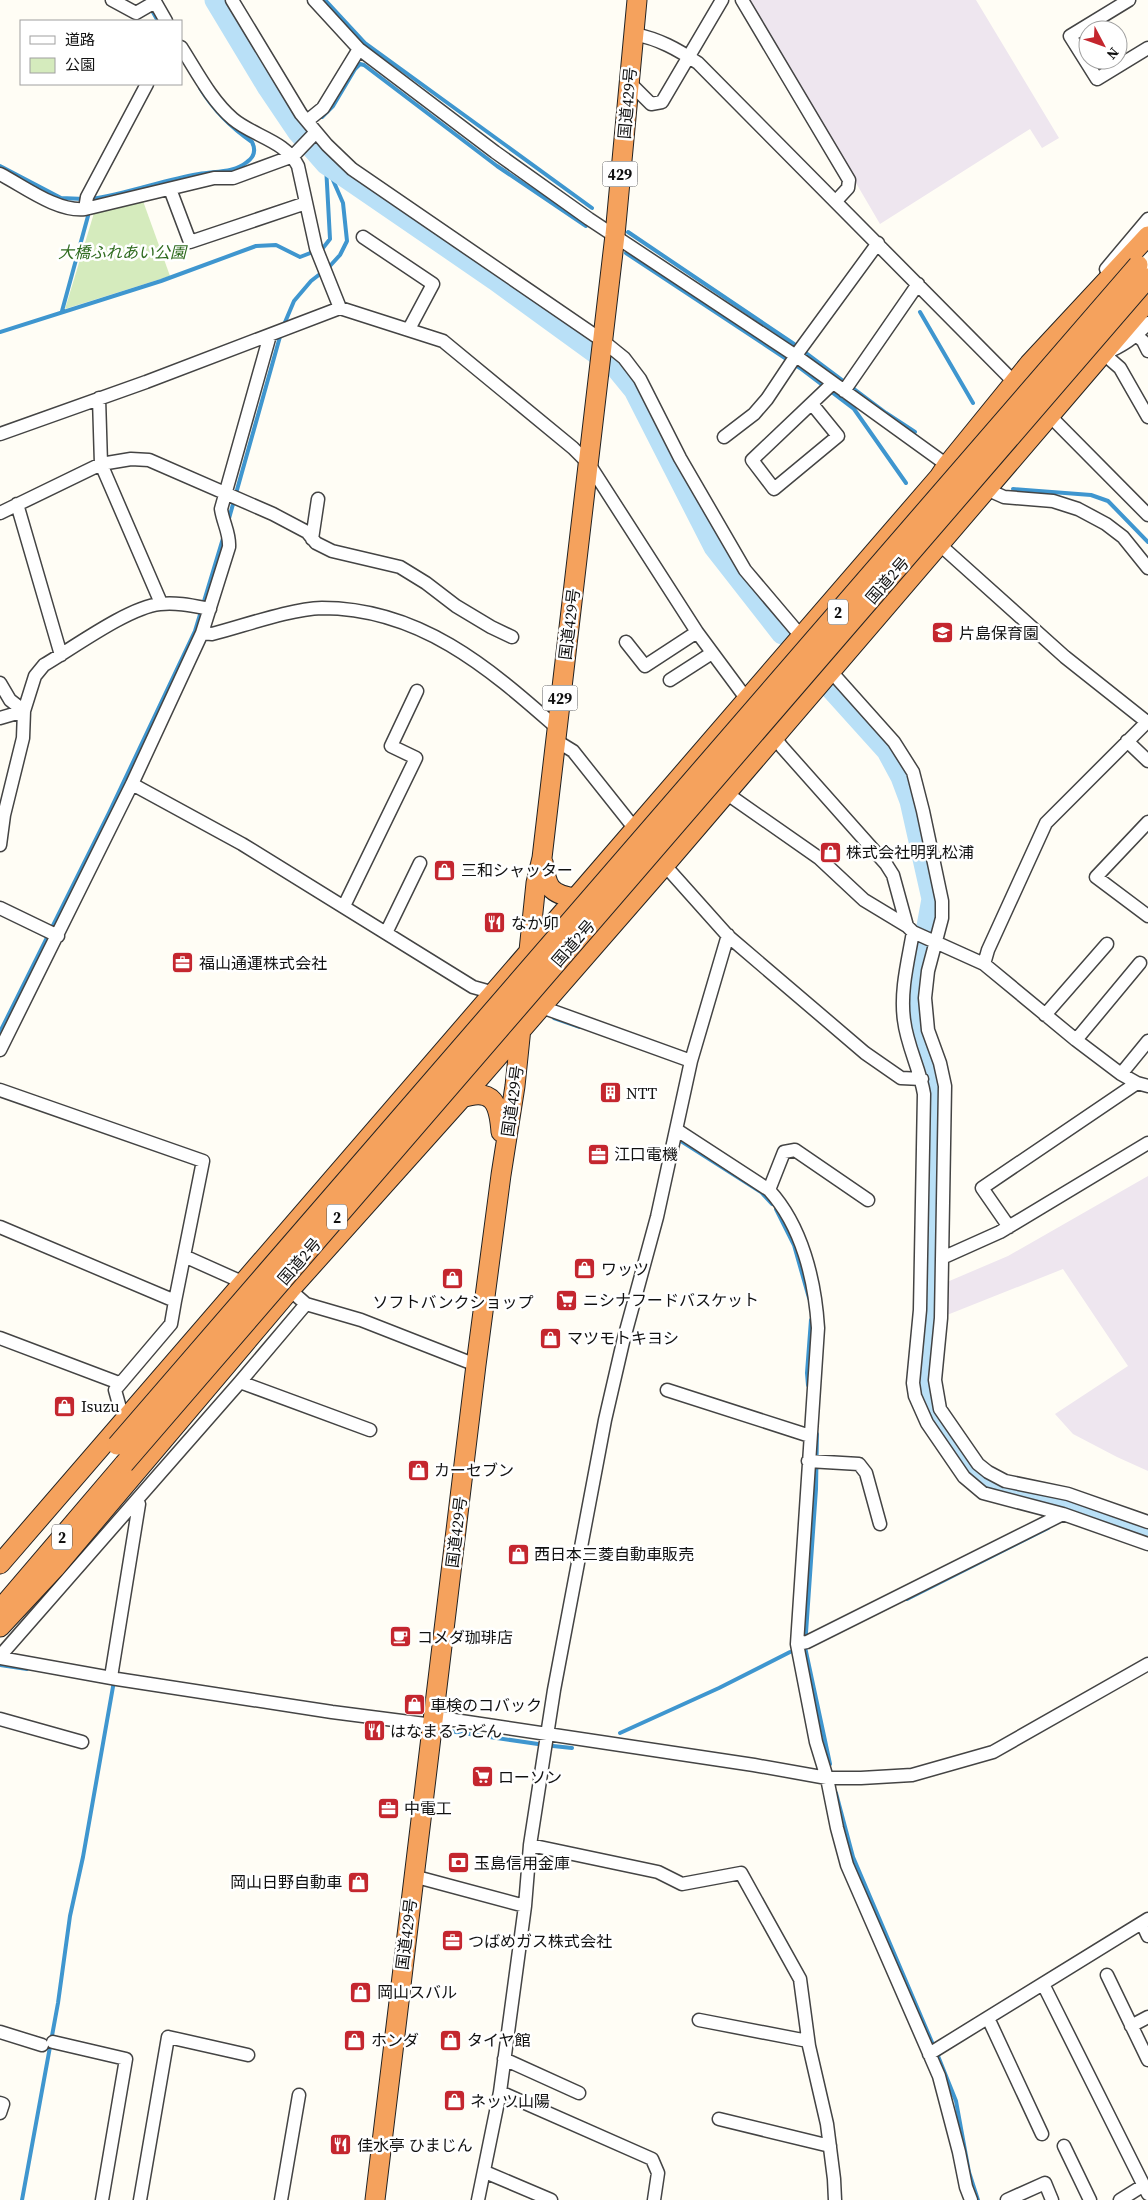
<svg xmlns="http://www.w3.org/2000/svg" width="1148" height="2200" font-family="'Source Serif 4','Noto Sans JP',serif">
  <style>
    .industrial { fill: #eee6ef }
    .green { fill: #d5ebbd }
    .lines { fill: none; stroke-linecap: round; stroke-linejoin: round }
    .stream { stroke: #3f96cf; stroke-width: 4 }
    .river { stroke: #b9e0f7; stroke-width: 21 }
    .minor-casing { stroke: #444; stroke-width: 15 }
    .highway-casing { stroke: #222; stroke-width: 21 }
    .minor { stroke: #fff; stroke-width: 12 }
    .highway { stroke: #f5a25d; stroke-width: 19 }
    .highway-bridge-casing { stroke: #222; stroke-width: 21; stroke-linecap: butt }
    .highway-bridge { stroke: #f5a25d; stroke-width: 19 }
    .labels { text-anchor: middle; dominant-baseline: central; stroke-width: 5; stroke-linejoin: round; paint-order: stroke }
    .shield { fill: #fff; stroke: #585858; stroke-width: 1 }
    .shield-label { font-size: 15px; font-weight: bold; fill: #111 }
    .street-label { font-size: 16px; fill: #111; stroke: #fff }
    .park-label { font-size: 16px; font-style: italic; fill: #2f6b1f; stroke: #fff }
    .poi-label { font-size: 16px; fill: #111; stroke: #fff; text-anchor: start }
  </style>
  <rect width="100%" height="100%" fill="#fffdf5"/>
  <!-- industrial -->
  <path class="industrial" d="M749 0H976L1059 138 1042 148 1030 129 880 224Z
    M1148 1176V1471L1117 1457 1073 1434 1055 1414 1128 1366 1063 1269 947 1315V1282L1008 1256Z"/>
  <!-- green -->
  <path class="green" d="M143 201 170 276 65 309 94 213Z"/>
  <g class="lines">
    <!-- stream -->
    <path class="stream" d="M146 0 158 21
      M325 0 365 43 592 208
      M322 117 333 106 355 69 360 64 364 65 497 166 586 226
      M297 131 307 125
      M0 166 61 198 84 199
      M91 199C127 194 163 180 199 174 215 171 234 173 247 162 254 157 256 150 252 142 230 127 214 111 200 88
      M628 232 794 344 886 413 915 432
      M626 253 800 368 854 409 906 483
      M62 311 88 216
      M920 312 973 403
      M283 327 294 301 311 281 329 267 340 255 347 241 343 203 326 164
      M0 332 161 281 256 246 276 245 300 257 323 248 330 239 326 166
      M1013 489 1091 495 1108 501 1148 542
      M228 522 281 333
      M554 1018 580 1027
      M0 1032 109 813 195 631 224 535
      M681 1141 761 1192 772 1204
      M776 1209 794 1245 809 1298
      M808 1385 807 1373 811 1320
      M817 1434 816 1489 805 1647 830 1764
      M907 1599 1048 1528
      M0 1665 27 1669
      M449 1731 538 1744
      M620 1733 719 1688 790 1652
      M553 1746 572 1748
      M836 1793 853 1857 934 2047
      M936 2051 956 2101 969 2172 978 2200
      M22 2200 58 2003 70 1916 83 1857 114 1681"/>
    <!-- river -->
    <path class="river" d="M215 0 268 88 297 131 326 164 495 280 616 368 634 390 714 547 782 634
      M832 690 887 751 901 777 910 801 932 899 914 997V1014L935 1082 934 1302 924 1388 930 1408 967 1464 982 1481 1004 1489 1070 1506 1148 1532"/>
    <defs>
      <path id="minor" d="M112 0 136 13 155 2
        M154 0 166 21
        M232 0 301 114 327 145 352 169 603 341 624 358 640 379 680 458 745 570 806 642
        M314 0 359 49 495 152 589 219 796 356 947 465
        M742 0 849 180 848 188 836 201
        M1129 0 1070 36 1097 79 1148 48
        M634 34C659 39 677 49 698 63L1018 386
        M181 47C197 72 211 100 233 119 253 136 286 141 298 166L316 248 340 308
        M629 82 651 104 662 102 722 0
        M307 121 323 108 359 49
        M0 174C25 187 57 212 85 209L214 178H233L293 156 316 132
        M170 189 190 242 306 203
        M85 209 87 197 147 84
        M363 237 433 284 409 329
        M1106 269 1148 219
        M1148 323C1135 338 1122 346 1104 354L1120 368 1148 417
        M1137 336 1143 341 1148 351
        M844 391 918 284
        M99 398 101 464 161 603
        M812 404 838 436 774 489 752 460 833 383
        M1046 412 1148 515
        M0 434 146 382 340 308 443 341 573 448 589 464 697 632 751 705
        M724 437 754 414 767 399 799 351 878 243
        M986 489 1004 497 1053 501 1078 509 1106 524 1123 537 1148 568
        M17 504 61 655
        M0 513 101 464 131 459 149 460 273 514 307 532 316 543 332 551 400 567 426 583 456 606 491 627 512 637
        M312 539 318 499
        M939 544 1065 657 1147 722
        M202 633 212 634C244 626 289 609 322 608 419 608 488 667 556 727
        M626 642 645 666 697 632
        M827 667 894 742 913 772 923 811 942 901V918L928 971 925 998 928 1030 940 1063 945 1086 941 1318 935 1380 940 1409 978 1464 988 1472 1005 1481 1068 1494 1148 1522
        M670 680 712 653
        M0 683 10 700 24 711
        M0 718 24 711
        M770 731 782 747 886 864 893 875 907 926 913 932 984 964 1076 1040 1121 1074 1137 1083 1148 1086
        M555 740 573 751 639 834
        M1127 741 1148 761
        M132 784 242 844 473 987 498 994
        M726 793 819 858 864 900 907 926
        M1148 822 1096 877 1148 916
        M0 845 4 815 23 738 24 711 35 676 44 665C73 648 129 607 160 604 177 602 194 606 210 609
        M661 861 728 936 865 1053 901 1078 922 1079
        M344 906 416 758 391 746 417 691
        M0 908 58 936
        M913 932C908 961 900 991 904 1020 907 1046 920 1069 924 1094L920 1310 913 1383 915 1396 927 1423 964 1477 983 1493 1063 1514 1148 1544
        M386 933 420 863
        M984 964 988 950 1046 823 1148 721
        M1045 1015 1107 944
        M1076 1040 1140 963
        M0 1050 132 784 202 633 229 547C230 533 223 523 221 509L270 335
        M691 1061 728 935
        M1121 1074 1148 1041
        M0 1090 203 1161 175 1301
        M677 1130 769 1190C802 1226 815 1280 818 1328L797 1644 816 1742 827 1778 837 1828 847 1865 939 2076 959 2152 966 2187 971 2200
        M769 1190 784 1152 795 1150 868 1200
        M0 1227 175 1301 171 1324 115 1390 120 1408
        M1009 1227 982 1188 1137 1083
        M184 1256 242 1282
        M942 1258 1000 1232 1148 1143
        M290 1290 306 1304 361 1320 476 1365
        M0 1338 119 1383
        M240 1382 370 1430
        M667 1390 810 1436
        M808 1461 859 1464 866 1473 880 1524
        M797 1644 807 1642 1063 1514
        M0 1656 240 1382 306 1304
        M0 1658 117 1679 332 1712 433 1725
        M111 1677 139 1504 136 1501
        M434 1717 754 1765 827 1778H861L912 1775 993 1752 1148 1664
        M0 1719 82 1742
        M530 1845 658 1872 682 1884 741 1873 800 1979 809 2046 827 2124 834 2179 835 2200
        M413 1876 525 1906
        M1142 1923 1148 1936
        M1107 1975 1148 2060
        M1043 1984 1148 2194
        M988 2018 1042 2134
        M699 2020 808 2041
        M1131 2026 1148 2017
        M0 2032 42 2045
        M53 2042 126 2059 102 2200
        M929 2054 1148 1919
        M504 2059 579 2093
        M500 2092 652 2159 658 2173 654 2200
        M0 2103 3 2104 0 2113
        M719 2119 830 2146
        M1064 2146 1090 2200
        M485 2172 551 2200
        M140 2200 168 2037 248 2055
        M281 2200 299 2095
        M478 2200 500 2092 525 1906 530 1845 554 1690 605 1420 623 1342 657 1217 691 1061 536 1005
        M1007 2200 1045 2183 1052 2200
        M1120 2200 1144 2185"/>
      <path id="highway" d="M543 862C547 887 549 894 576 898
        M462 1098C494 1087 499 1105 501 1132
        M0 1564 939 477 947 465 1029 364 1148 236
        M3 1606 124 1464
        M0 1627 55 1568 290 1290 462 1098 664 866 1148 301
        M375 2200 476 1365 501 1175 515 1086 536 883 542 858 615 235 637 0"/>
    </defs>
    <!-- minor casing -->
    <use href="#minor" class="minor-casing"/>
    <!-- highway casing -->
    <use href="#highway" class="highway-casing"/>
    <!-- minor -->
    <use href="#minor" class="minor"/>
    <!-- highway -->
    <use href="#highway" class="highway"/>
    <defs>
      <path id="highway-bridge" d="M117 1445 1138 265
        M124 1464 1148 278"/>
    </defs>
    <!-- highway-bridge casing -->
    <use href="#highway-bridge" class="highway-bridge-casing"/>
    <!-- highway-bridge -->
    <use href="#highway-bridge" class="highway-bridge"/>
  </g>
  <!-- icons -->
  <defs>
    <symbol id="school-square" viewBox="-11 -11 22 22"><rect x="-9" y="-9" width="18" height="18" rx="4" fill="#c4262e" stroke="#fff"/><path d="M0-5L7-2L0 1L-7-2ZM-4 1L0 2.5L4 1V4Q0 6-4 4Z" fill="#fff"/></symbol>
    <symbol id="shop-square" viewBox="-11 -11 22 22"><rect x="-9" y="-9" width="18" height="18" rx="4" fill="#c4262e" stroke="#fff"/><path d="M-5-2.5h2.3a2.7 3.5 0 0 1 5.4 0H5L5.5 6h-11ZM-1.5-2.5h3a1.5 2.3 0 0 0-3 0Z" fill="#fff"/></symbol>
    <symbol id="restaurant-square" viewBox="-11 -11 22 22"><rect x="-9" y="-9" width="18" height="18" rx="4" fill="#c4262e" stroke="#fff"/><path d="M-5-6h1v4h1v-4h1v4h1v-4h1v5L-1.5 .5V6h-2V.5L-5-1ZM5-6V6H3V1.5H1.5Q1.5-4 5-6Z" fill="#fff"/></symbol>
    <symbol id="office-square" viewBox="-11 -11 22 22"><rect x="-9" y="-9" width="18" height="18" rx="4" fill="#c4262e" stroke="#fff"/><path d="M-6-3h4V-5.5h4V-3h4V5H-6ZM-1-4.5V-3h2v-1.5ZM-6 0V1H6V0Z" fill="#fff"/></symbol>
    <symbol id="building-square" viewBox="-11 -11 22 22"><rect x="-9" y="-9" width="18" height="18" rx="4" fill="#c4262e" stroke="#fff"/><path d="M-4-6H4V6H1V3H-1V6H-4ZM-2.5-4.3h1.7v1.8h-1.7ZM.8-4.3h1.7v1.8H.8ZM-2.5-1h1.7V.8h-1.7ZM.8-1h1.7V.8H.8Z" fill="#fff"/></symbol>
    <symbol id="supermarket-square" viewBox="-11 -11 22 22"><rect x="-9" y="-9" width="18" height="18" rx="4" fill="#c4262e" stroke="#fff"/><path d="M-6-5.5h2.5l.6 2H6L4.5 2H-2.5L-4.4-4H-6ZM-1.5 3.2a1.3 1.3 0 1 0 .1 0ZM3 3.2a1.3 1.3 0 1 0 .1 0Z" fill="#fff"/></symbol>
    <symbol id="cafe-square" viewBox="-11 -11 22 22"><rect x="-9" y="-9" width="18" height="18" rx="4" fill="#c4262e" stroke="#fff"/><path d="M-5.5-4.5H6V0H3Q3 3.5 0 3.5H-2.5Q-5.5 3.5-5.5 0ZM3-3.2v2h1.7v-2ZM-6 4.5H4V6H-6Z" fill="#fff"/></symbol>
    <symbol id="bank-square" viewBox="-11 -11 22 22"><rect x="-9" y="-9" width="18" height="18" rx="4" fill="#c4262e" stroke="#fff"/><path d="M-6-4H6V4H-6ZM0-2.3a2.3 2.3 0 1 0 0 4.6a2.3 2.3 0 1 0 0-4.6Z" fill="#fff"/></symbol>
  </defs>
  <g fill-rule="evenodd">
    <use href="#school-square" x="930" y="620" width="25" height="25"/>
    <use href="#shop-square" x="818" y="840" width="25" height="25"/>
    <use href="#shop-square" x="432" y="858" width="25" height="25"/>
    <use href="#restaurant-square" x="482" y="910" width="25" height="25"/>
    <use href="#office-square" x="170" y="950" width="25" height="25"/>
    <use href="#building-square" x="598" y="1080" width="25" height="25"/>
    <use href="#office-square" x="586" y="1142" width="25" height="25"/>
    <use href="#shop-square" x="572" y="1256" width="25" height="25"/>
    <use href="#shop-square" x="440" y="1266" width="25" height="25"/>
    <use href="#supermarket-square" x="554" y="1288" width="25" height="25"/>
    <use href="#shop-square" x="538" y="1326" width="25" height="25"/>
    <use href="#shop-square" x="52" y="1394" width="25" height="25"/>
    <use href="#shop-square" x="406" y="1458" width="25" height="25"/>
    <use href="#shop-square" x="506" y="1542" width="25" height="25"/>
    <use href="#cafe-square" x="388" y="1624" width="25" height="25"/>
    <use href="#shop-square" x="402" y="1692" width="25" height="25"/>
    <use href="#restaurant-square" x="362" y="1718" width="25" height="25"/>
    <use href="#supermarket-square" x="470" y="1764" width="25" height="25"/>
    <use href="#office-square" x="376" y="1796" width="25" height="25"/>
    <use href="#bank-square" x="446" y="1850" width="25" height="25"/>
    <use href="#shop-square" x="346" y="1870" width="25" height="25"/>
    <use href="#office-square" x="440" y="1928" width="25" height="25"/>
    <use href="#shop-square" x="348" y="1980" width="25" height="25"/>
    <use href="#shop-square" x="342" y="2028" width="25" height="25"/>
    <use href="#shop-square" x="438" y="2028" width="25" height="25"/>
    <use href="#shop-square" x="442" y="2088" width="25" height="25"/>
    <use href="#restaurant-square" x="328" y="2132" width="25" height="25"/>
  </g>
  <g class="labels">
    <!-- shield labels -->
    <g class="shield">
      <rect x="602.5" y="161.5" width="35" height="25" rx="4"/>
      <rect x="828" y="599.5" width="20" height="25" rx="4"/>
      <rect x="542.5" y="685.5" width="35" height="25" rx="4"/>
      <rect x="327" y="1204.5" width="20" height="25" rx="4"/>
      <rect x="52" y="1524.5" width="20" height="25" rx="4"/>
    </g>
    <g class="shield-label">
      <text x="620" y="174">429</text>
      <text x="838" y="612">2</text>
      <text x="560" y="698">429</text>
      <text x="337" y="1217">2</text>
      <text x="62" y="1537">2</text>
    </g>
    <!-- street labels -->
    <g class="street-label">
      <text transform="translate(627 103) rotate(-85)">国道429号</text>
      <text transform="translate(887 580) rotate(-49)">国道2号</text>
      <text transform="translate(569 624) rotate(-83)">国道429号</text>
      <text transform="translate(573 943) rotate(-49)">国道2号</text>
      <text transform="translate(512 1101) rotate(-82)">国道429号</text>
      <text transform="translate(299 1261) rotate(-49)">国道2号</text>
      <text transform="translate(456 1532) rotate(-83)">国道429号</text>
      <text transform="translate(406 1934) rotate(-83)">国道429号</text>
    </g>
    <!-- park labels -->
    <g class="park-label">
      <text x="122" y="252">大橋ふれあい公園</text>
    </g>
    <!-- poi labels -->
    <g class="poi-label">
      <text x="959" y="633">片島保育園</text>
      <text x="846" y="852">株式会社明乳松浦</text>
      <text x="461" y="870">三和シャッター</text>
      <text x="511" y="923">なか卯</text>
      <text x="199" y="963">福山通運株式会社</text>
      <text x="626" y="1093">NTT</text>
      <text x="614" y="1154">江口電機</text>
      <text x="601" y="1269">ワッツ</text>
      <text x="583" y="1300">ニシナフードバスケット</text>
      <text x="453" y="1302" text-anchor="middle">ソフトバンクショップ</text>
      <text x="567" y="1338">マツモトキヨシ</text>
      <text x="81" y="1406">Isuzu</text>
      <text x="434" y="1470">カーセブン</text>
      <text x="534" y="1554">西日本三菱自動車販売</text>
      <text x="417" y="1637">コメダ珈琲店</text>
      <text x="430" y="1705">車検のコバック</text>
      <text x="390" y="1731">はなまるうどん</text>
      <text x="498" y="1777">ローソン</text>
      <text x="404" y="1808">中電工</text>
      <text x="474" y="1863">玉島信用金庫</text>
      <text x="342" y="1882" text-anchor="end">岡山日野自動車</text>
      <text x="468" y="1941">つばめガス株式会社</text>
      <text x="377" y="1992">岡山スバル</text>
      <text x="371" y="2040">ホンダ</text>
      <text x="467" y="2040">タイヤ館</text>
      <text x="470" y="2101">ネッツ山陽</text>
      <text x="357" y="2145">佳水亭 ひまじん</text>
    </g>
  </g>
  <!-- legend -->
  <rect x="20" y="20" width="162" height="65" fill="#ffffff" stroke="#a0a0a0"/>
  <rect x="30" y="36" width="25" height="8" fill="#ffffff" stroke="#a0a0a0"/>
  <text x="65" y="45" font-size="15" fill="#111111">道路</text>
  <rect x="30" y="58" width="25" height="15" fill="#d5ebbd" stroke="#a0a0a0"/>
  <text x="65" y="70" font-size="15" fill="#111111">公園</text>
  <!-- north arrow -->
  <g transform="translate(1103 45) rotate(131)"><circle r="24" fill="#ffffff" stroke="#a0a0a0"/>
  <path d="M0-4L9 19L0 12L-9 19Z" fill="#c4262e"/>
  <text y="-8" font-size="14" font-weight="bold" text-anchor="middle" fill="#111111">N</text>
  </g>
</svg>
